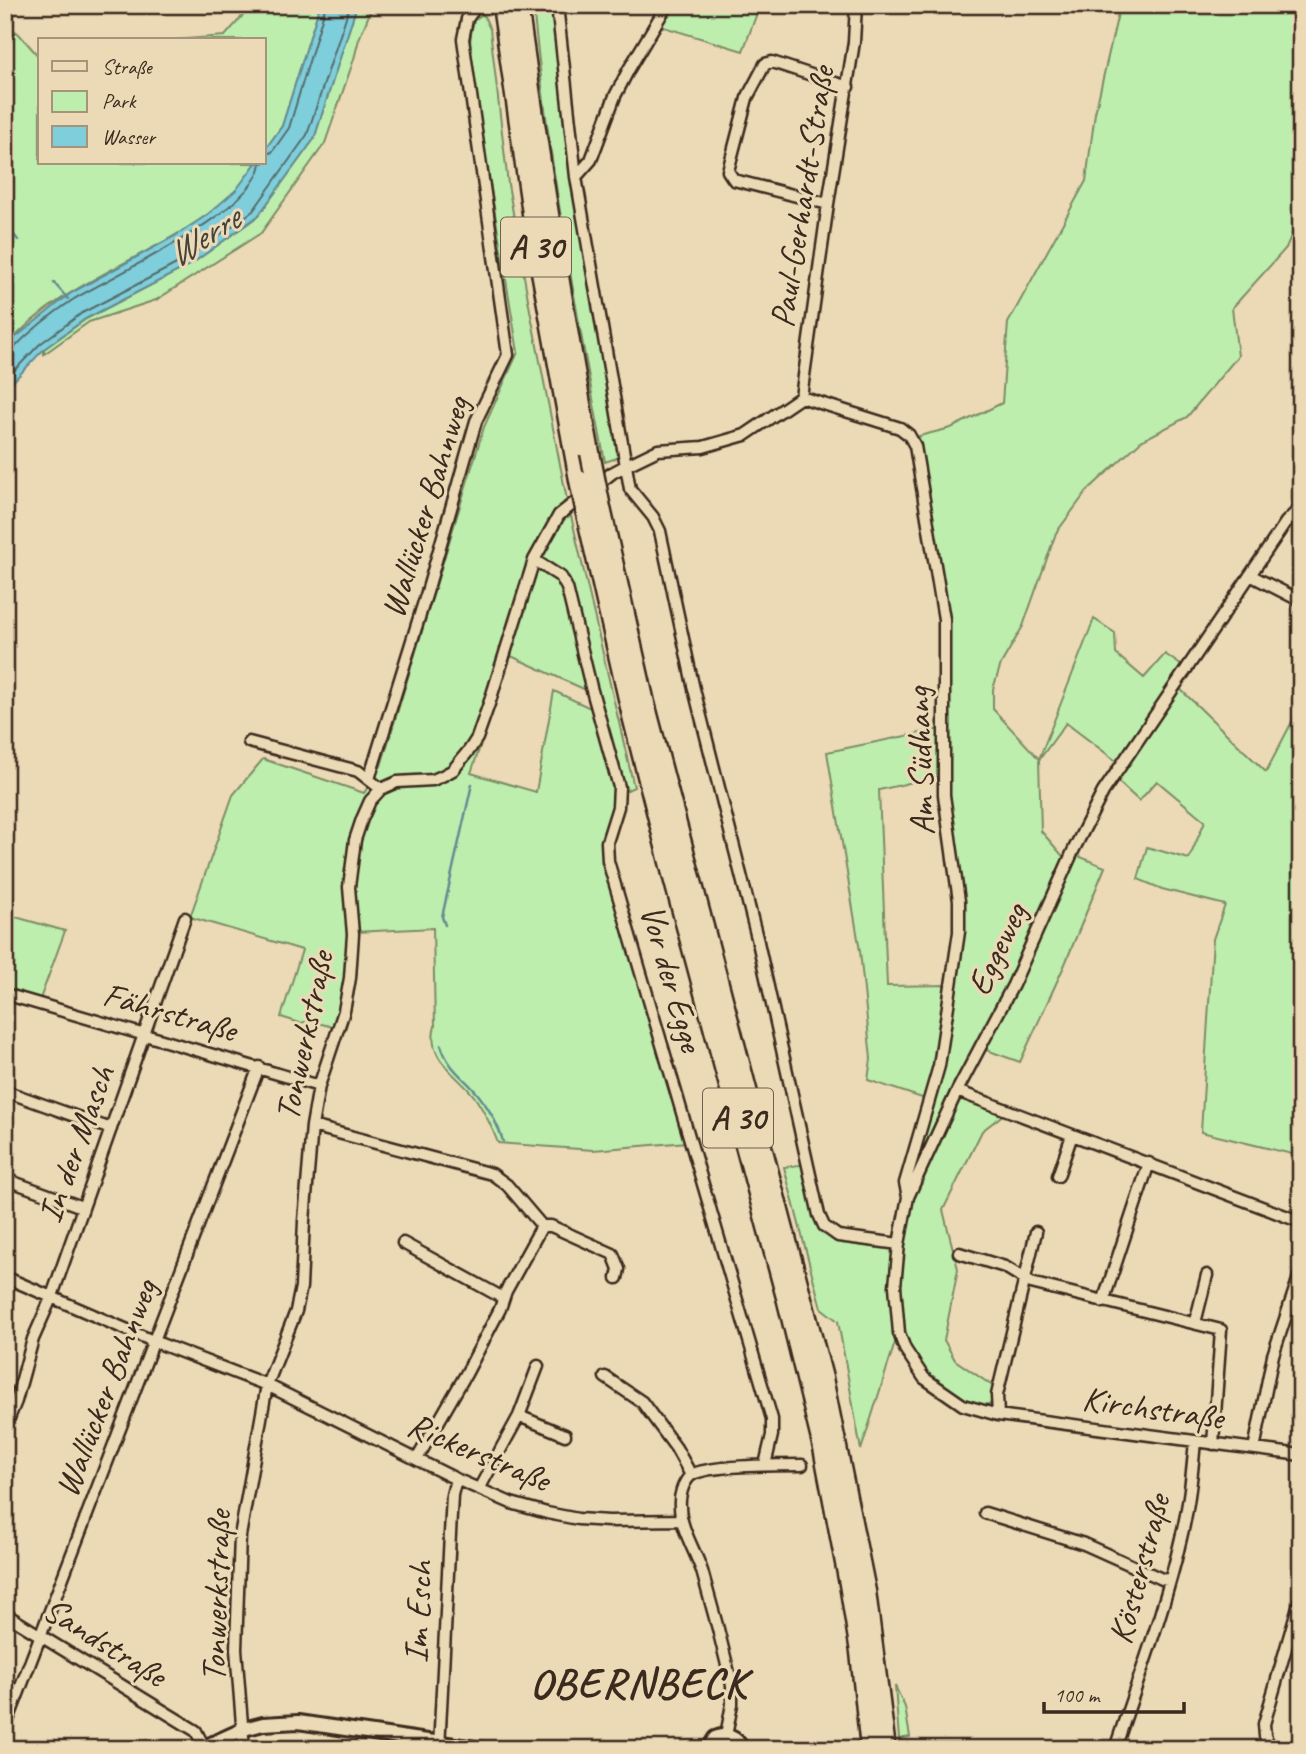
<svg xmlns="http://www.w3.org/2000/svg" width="1306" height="1754" font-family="Caveat,sans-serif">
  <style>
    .green { fill: #beeeae; stroke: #7c8c66; stroke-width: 2; fill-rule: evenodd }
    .water { fill: #7fcedc; stroke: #648c90; stroke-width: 2 }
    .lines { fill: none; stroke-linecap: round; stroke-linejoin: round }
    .shore { stroke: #566c6a; stroke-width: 2 }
    .stream { stroke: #648c90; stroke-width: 2.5 }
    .minor-casing { stroke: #3b2a1e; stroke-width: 15 }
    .tertiary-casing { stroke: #3b2a1e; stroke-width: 18 }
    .motorway-casing { stroke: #3b2a1e; stroke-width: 23 }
    .minor { stroke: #ecdab7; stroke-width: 10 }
    .tertiary { stroke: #ecdab7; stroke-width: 12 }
    .motorway { stroke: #ecdab7; stroke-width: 18 }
    .motorway-bridge-casing { stroke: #3b2a1e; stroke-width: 23; stroke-linecap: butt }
    .motorway-bridge { stroke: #ecdab7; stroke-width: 18 }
    .labels { text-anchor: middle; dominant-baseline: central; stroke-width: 6; stroke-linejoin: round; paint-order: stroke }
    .shield { fill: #ecdab7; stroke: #705f4c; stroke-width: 2 }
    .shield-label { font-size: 33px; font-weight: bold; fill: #3b2a1e }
    .street-label { font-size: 35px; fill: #3b2a1e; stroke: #ecdab7 }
    .water-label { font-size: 37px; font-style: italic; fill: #45433a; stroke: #ecdab7 }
    .district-label { font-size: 42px; font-weight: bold; letter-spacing: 2px; fill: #3b2a1e; stroke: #ecdab7 }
  </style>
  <rect width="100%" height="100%" fill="#ecdab7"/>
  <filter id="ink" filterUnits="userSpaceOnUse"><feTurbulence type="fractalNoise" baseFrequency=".0143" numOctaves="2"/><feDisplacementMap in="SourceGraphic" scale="14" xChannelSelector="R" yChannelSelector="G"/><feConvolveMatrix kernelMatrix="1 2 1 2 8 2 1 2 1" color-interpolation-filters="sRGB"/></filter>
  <g filter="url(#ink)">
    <!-- green -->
    <path class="green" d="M252 5H320L282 126 264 151V40H173L225 36Z
      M357 5H373L359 39 354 59 325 143 261 233 156 300 89 322 44 354V349L86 319 190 265 258 216 314 139Z
      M533 5H554L620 457 605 462C576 311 548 159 533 5Z
      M669 5H760L743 51 657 25Z
      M1115 5H1301V212L1286 248 1232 308 1238 356 1187 417 1141 441 1087 491 1056 533 1023 626 1001 664 993 689V709L1039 759 1094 619 1115 633 1116 654 1144 678 1165 654 1185 668 1175 684 1266 772 1297 712 1301 714V1154L1296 1155 1201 1132 1213 939 1225 905 1162 889 1138 879 1147 847 1189 859 1205 821 1157 781 1139 801 1112 776 1120 764 1066 723 1039 760 1041 831 1067 861 1071 853 1105 867 1065 964 1020 1062 978 1047 953 1094 1004 1114 982 1131 943 1210 958 1269 944 1340 955 1360 994 1387 993 1402 981 1407C938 1395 915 1369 900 1327L861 1450 838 1321 821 1308 784 1167 807 1164C810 1178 816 1219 821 1228 831 1245 881 1242 900 1243L906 1184 940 1066 960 932 943 775 879 790 887 986 950 985 928 1100 868 1080 871 1059 860 951 827 752 945 728 946 643 919 436 951 428 1002 403 1008 323 1086 181 1095 113 1119 9Z
      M483 14 490 29 508 184 529 305 567 500 564 502 568 518 571 516 634 787 617 795 604 841 687 1142 593 1150 498 1143C492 1127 485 1113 476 1099 461 1076 425 1061 435 1026L433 928 356 932C359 964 355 999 345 1030L310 1021 300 1023 281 1017 302 950 190 917 233 795 263 759 364 793 381 766 484 427 518 352 471 69C469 51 469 37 474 20ZM511 656 597 695 601 713 554 691 536 792 471 773Z
      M5 23 19 34 40 58V163H256C249 173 243 184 234 193 166 256 66 275 5 348Z
      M5 914 65 931 40 999 5 989Z
      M895 1686 905 1707 910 1737 899 1739Z"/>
    <!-- water -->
    <path class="water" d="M320 5H357L314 139 258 216 190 265 85 319 44 349 5 390V348L11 341 71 293 175 236 207 215 236 190 256 163H264V151L282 126Z"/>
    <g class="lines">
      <!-- shore -->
      <path class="shore" d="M264 155 272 152 289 128 326 5
        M5 352 12 350C30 331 53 313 74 299 115 274 256 211 261 163
        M5 380 40 344 82 313 186 259 253 211 307 135 350 5"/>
      <!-- stream -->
      <path class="stream" d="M5 224 18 240
        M54 283 68 299
        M445 925 442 917 472 784
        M441 1045C449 1071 465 1077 480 1097 490 1110 498 1125 503 1141"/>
      <defs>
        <path id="minor" d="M557 5 576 177 630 489 653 517 660 531 693 685 758 942 819 1215 824 1226 838 1236 899 1244
          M576 177 591 160 615 96 629 69 667 5
          M828 204 734 180 728 171 747 98 765 64 772 62 848 87
          M801 397 900 428 909 435 915 446 944 619V795L959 901V932L939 1066 905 1183 908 1197
          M801 397 828 204 854 42 856 5
          M1301 507 1286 522 1103 792 1074 849 1013 985 957 1091 908 1197 899 1244 895 1286 899 1333 905 1349 924 1378 963 1405 998 1415 1301 1455
          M534 560 561 577 567 588 591 687 619 787 618 807 607 842 608 861 772 1419V1435L765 1465
          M1250 575 1301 601
          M249 742 358 771 381 789
          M369 779 427 592 476 421 508 355 463 39 467 19 477 5
          M5 994 319 1086
          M5 1091 111 1129
          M957 1091 1301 1222
          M312 1126 492 1174 507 1185 542 1226H551L613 1254 619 1269 617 1278
          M1058 1176 1072 1135
          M5 1179 82 1207
          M403 1243 503 1298
          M959 1253 1005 1267 1031 1283 1221 1330 1213 1444
          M5 1277 153 1341 267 1385 456 1479 511 1503 547 1513 578 1519 609 1521 681 1520
          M1103 1302 1149 1163
          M1195 1323 1207 1275
          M605 1377 642 1402 676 1448 691 1475
          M998 1415 997 1395 1036 1232
          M519 1416 565 1435
          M5 1428 16 1401 33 1339 52 1296 185 918
          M1254 1449 1273 1355 1301 1271
          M417 1459 466 1374 500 1309 506 1291 542 1226
          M479 1489 519 1416 538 1366
          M985 1513 1084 1544 1162 1579 1170 1580
          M5 1614 196 1731 204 1747
          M5 1728 259 1067
          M726 1736 732 1704V1685C723 1647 713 1609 702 1571 695 1550 680 1528 680 1506 679 1496 683 1483 690 1476 703 1465 782 1465 802 1465
          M439 1748 452 1495 456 1479
          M244 1749 236 1649 240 1536 267 1385 296 1311 301 1287 304 1221 312 1126 319 1086 344 1011 350 978 353 934 349 887 355 840 362 819 370 801 381 789 397 782 433 780 444 775 453 770 470 749 477 738 490 701 534 560 559 515 612 473 625 466 658 450 703 447 745 435 801 397
          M1115 1749C1138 1679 1165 1609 1181 1538 1189 1506 1192 1474 1195 1441
          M1271 1749 1265 1736 1264 1724 1301 1596"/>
        <path id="tertiary" d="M200 1749 244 1729 263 1724 298 1722 482 1749
          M708 1749 715 1738C726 1733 737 1737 742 1749
          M808 1749H830"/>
        <path id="motorway" d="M502 5 538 255 579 480
          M518 5C539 155 562 305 590 453
          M601 508 645 703 823 1378 866 1591 886 1749
          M586 514 632 716 673 878 787 1301 823 1448 849 1584 860 1652 870 1749"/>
      </defs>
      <!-- minor casing -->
      <use href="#minor" class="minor-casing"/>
      <!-- tertiary casing -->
      <use href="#tertiary" class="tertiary-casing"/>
      <!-- motorway casing -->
      <use href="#motorway" class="motorway-casing"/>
      <!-- minor -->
      <use href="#minor" class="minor"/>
      <!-- tertiary -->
      <use href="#tertiary" class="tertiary"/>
      <!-- motorway -->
      <use href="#motorway" class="motorway"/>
      <defs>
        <path id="motorway-bridge" d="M590 453 601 508
          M579 480 586 514"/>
      </defs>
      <!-- motorway-bridge casing -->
      <use href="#motorway-bridge" class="motorway-bridge-casing"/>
      <!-- motorway-bridge -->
      <use href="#motorway-bridge" class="motorway-bridge"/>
    </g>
  </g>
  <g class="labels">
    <!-- shield labels -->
    <g class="shield">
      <rect x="501" y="217.5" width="70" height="59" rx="5"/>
      <rect x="703" y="1088.5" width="70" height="59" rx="5"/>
    </g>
    <g class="shield-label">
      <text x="536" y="247">A 30</text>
      <text x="738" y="1118">A 30</text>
    </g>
    <!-- street labels -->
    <g class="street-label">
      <text transform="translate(802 197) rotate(-81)">Paul-Gerhardt-Straße</text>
      <text transform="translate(425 507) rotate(-73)">Wallücker Bahnweg</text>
      <text transform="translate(920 761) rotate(-92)">Am Südhang</text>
      <text transform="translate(997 949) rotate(-65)">Eggeweg</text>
      <text transform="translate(672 978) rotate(74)">Vor der Egge</text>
      <text transform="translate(170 1012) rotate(16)">Fährstraße</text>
      <text transform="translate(304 1036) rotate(-78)">Tonwerkstraße</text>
      <text transform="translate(76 1144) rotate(-70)">In der Masch</text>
      <text transform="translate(106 1388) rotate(-69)">Wallücker Bahnweg</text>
      <text transform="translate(1153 1408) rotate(8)">Kirchstraße</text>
      <text transform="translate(479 1452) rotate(23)">Rickerstraße</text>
      <text transform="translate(1139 1569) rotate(-75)">Kösterstraße</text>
      <text transform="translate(216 1596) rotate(-88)">Tonwerkstraße</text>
      <text transform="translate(418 1612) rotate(-87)">Im Esch</text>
      <text transform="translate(105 1642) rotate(32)">Sandstraße</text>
    </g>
    <!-- water labels -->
    <g class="water-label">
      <text transform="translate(203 236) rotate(-33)">Werre</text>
    </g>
    <!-- district labels -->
    <g class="district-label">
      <text x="639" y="1683">OBERNBECK</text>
    </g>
  </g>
  <!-- margin -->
  <rect width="1306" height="1754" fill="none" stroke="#ecdab7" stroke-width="28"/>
  <rect x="14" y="14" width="1278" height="1726" fill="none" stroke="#3b2a1e" stroke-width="2.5" filter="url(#ink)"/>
  <!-- legend -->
  <rect x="38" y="38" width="228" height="126" fill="#ecdab7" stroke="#a5947a" stroke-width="2"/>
  <rect x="52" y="61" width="35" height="10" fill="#ecdab7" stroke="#a5947a" stroke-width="2"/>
  <text x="102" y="74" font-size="21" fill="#3b2a1e">Straße</text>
  <rect x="52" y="91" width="35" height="21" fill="#beeeae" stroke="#a5947a" stroke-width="2"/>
  <text x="102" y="108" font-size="21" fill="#3b2a1e">Park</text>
  <rect x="52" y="126" width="35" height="21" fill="#7fcedc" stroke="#a5947a" stroke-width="2"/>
  <text x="102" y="144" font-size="21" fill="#3b2a1e">Wasser</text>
  <!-- scale -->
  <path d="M1044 1702v10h140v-10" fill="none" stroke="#3b2a1e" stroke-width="3.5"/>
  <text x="1054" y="1702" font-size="21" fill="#3b2a1e" stroke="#ecdab7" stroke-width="5" paint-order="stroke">100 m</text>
</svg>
